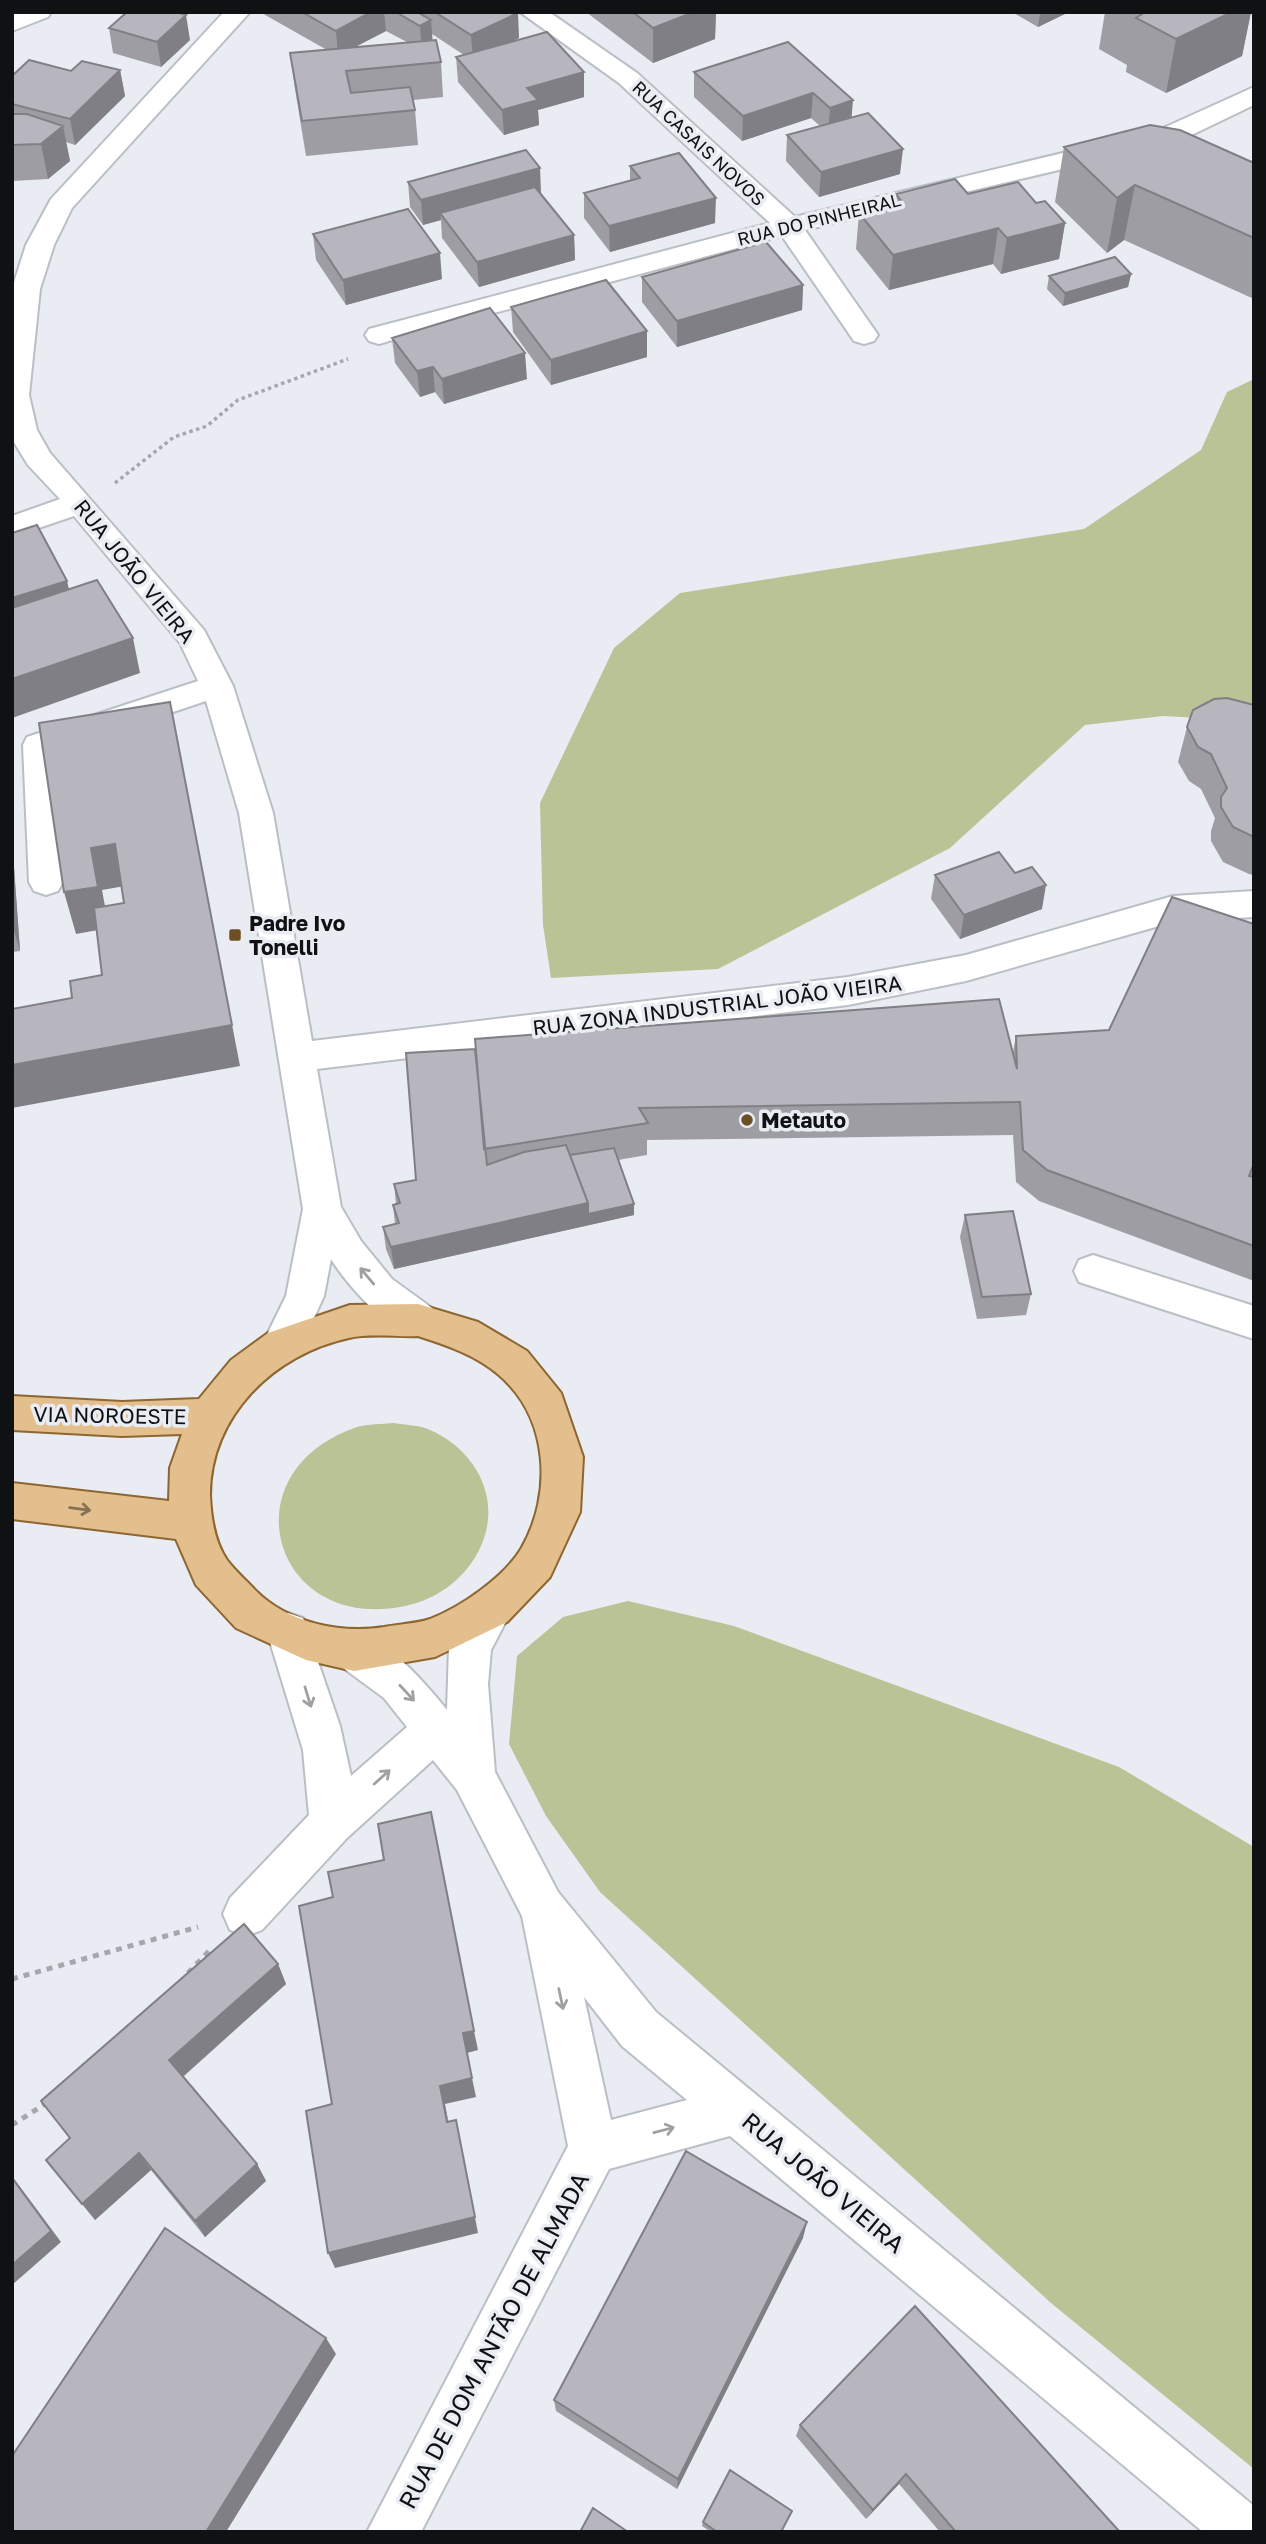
<svg xmlns="http://www.w3.org/2000/svg" width="1266" height="2544" font-family="'Golos Text',sans-serif">
  <style>
    .green { fill: #bac396 }
    .lines { fill: none; stroke-linecap: round; stroke-linejoin: round }
    .minor-casing { stroke: #babec5; stroke-width: 4 }
    .major-casing { stroke: #8d6631; stroke-width: 4 }
    .path-far1 { stroke: #a4a7ac; stroke-width: 3.5; stroke-dasharray: 3.5 3.5; stroke-linecap: butt }
    .path { stroke: #a4a7ac; stroke-width: 5; stroke-dasharray: 6 6; stroke-linecap: butt }
    .minor { fill: #fff; fill-rule: evenodd }
    .major { fill: #e3bf8d; fill-rule: evenodd }
    .wall { fill: #9d9da3; fill-rule: evenodd }
    .shaded-wall { fill: #807f85 }
    .building { fill: #b7b6be; stroke: #807f85; stroke-width: 2 }
    .oneway { stroke: #9fa0a1 }
    .oneway2 { stroke: #847156 }
    .poi-dot { fill: #6c5023; stroke: #e9ecf3; stroke-width: 2.5 }
    .labels { text-anchor: middle; dominant-baseline: central; stroke-width: 7; stroke-linejoin: round; paint-order: stroke }
    .far-street-label { font-size: 18px; fill: #101113; stroke: #e9ecf3 }
    .street-label { font-size: 21px; fill: #101113; stroke: #e9ecf3 }
    .poi-label { font-size: 21px; font-weight: bold; fill: #101113; stroke: #e9ecf3; text-anchor: start }
    .near-street-label { font-size: 24px; fill: #101113; stroke: #e9ecf3 }
  </style>
  <rect width="100%" height="100%" fill="#e9ecf3"/>
  <!-- green -->
  <path class="green" d="M1254 379V721L1163 716 1085 725 950 848 718 969 551 978 543 925 540 803 614 648 680 593 1084 529 1201 450 1227 392Z
    M394 1423C405 1425 419 1425 430 1430 476 1450 502 1499 481 1546 467 1577 439 1599 405 1606 273 1634 225 1472 357 1427 368 1424 382 1424 394 1423Z
    M628 1601 734 1626 1119 1767 1254 1847V2469L1051 2303 600 1892 546 1816 509 1744 517 1656 563 1617Z"/>
  <g class="lines">
    <defs>
      <path id="minor" d="M18 12H51L48 17 12 31V15Z
        M224 12H250L72 208 54 245 40 289 29 395 37 430 50 453 204 630 233 686 273 813 312 1041 848 977 966 955 1173 896 1254 891V917L1173 922 966 981 848 1005 317 1069 341 1207 361 1241 392 1279 432 1308 438 1320 432 1332C427 1333 421 1336 416 1336 388 1332 345 1282 331 1259L324 1296 296 1357 282 1362 268 1357 262 1345 286 1296 303 1209 239 813 206 701 56 751 63 882 58 891 46 895 34 891 29 882 23 745 27 737 198 681 180 643 74 516 12 537V516L60 499 28 465 12 439V289L26 245 51 199Z
        M520 12H549L637 73 795 217 1159 130 1254 87V105L1177 142 805 230 878 335 874 341 864 344 854 341 782 236 389 341 379 344 369 341 365 335 369 329 770 223 619 83Z
        M1093 1255 1254 1306V1339L1079 1282 1074 1271 1079 1260Z
        M492 1589 507 1594 513 1608 491 1650 488 1684 495 1772 558 1892 656 2012 1254 2506V2532H1203L730 2136 609 2169 421 2532H367L568 2146 522 1916 457 1790 433 1760 347 1838 262 1930 246 1936 230 1930 223 1914 230 1898 309 1815 303 1750 267 1632 273 1618 288 1613 303 1618 340 1726 351 1776 407 1727 384 1698 339 1665 333 1651 339 1637 354 1631C394 1647 421 1678 447 1710L449 1647 477 1594ZM584 1997 622 2046 687 2100 611 2120Z"/>
      <path id="major" d="M418 1304 478 1322 527 1351 561 1393 583 1457 580 1512 550 1577 507 1622 435 1657 354 1671 306 1660 236 1628 196 1585 176 1539 12 1519V1483L169 1501 170 1468 182 1434 122 1436 12 1430V1396L122 1402 199 1399 231 1360 268 1333 350 1305ZM418 1336C446 1345 476 1355 499 1375 549 1418 553 1494 521 1549 504 1577 461 1607 430 1619 416 1624 398 1624 384 1627 341 1634 288 1623 256 1591 247 1581 235 1571 227 1560 214 1541 211 1517 210 1495 210 1416 274 1354 349 1338 370 1333 396 1337 418 1336Z"/>
    </defs>
    <!-- minor casing -->
    <use href="#minor" class="minor-casing"/>
    <!-- major casing -->
    <use href="#major" class="major-casing"/>
    <!-- path-far1 -->
    <path class="path-far1" d="M115 483 174 437 207 426 238 400 348 359"/>
    <!-- path -->
    <path class="path" d="M188 1973 211 1949
      M12 1979 198 1927
      M12 2125 48 2102"/>
    <!-- minor -->
    <use href="#minor" class="minor"/>
    <!-- major -->
    <use href="#major" class="major"/>
  </g>
  <!-- wall -->
  <path class="wall" d="M260 12H417L419 13V12H517L519 38 509 43 584 72V97L538 110 539 125 504 135 458 82 456 57 464 55 432 34V40L441 62 443 97 413 100 415 110 418 145 306 156 295 89 290 53 327 50ZM386 31 407 42 354 47Z
    M586 12H716L715 39 653 63Z
    M1012 12H1069L1038 27Z
    M1105 12H1251L1242 56 1166 93 1126 72 1127 65 1099 49Z
    M109 28 190 40 161 67 113 53Z
    M788 42 852 117 900 174 819 197 786 161 787 135 820 126 811 118 742 141 694 97V72Z
    M120 70 125 96 75 145 66 142 70 161 48 179 12 181V76L71 71Z
    M1064 147 1254 163V299L1124 240 1107 253 1055 202Z
    M630 166 715 223 610 252 584 218V193L630 181Z
    M408 182 541 193 574 235 575 260 479 287 442 238 441 220 423 225 410 207Z
    M896 194H968L1036 203 1065 223 1059 259 1001 274 993 264 889 290 856 249 859 213 895 205Z
    M313 234 442 279 346 305 316 260Z
    M1131 274 1128 287 1063 306 1047 289 1049 276Z
    M642 277 803 285 802 310 677 347 642 302Z
    M511 307 647 331V357L551 385 513 332Z
    M392 338 527 379 444 404 435 392 420 397 395 363Z
    M1254 705V875L1249 874 1223 862 1211 841V831L1215 818 1201 789 1189 781 1178 762 1187 727Z
    M12 839 20 951 12 952Z
    M935 875 1042 909 960 939 931 899Z
    M1254 924V1281L1039 1201 1016 1182 1013 1135 647 1140V1155L618 1160 634 1215 394 1269 386 1249 383 1227 395 1224 393 1205 396 1204 394 1184 416 1180 406 1053 1013 1052 1016 1036 1109 1030Z
    M965 1215 1031 1294 1026 1315 977 1319 960 1237Z
    M278 1964 286 1984 183 2077 257 2164 266 2181 205 2237 151 2170 95 2220 70 2139Z
    M803 2238 677 2489 556 2411 554 2400Z
    M800 2425 1120 2532H940L899 2484 866 2519 796 2436Z
    M703 2522 781 2532H711L702 2526Z"/>
  <!-- shaded-wall -->
  <path class="shaded-wall" d="M371 12H384L386 31 338 56 336 31Z
    M694 12H716L715 39 653 63V28Z
    M1044 12H1069L1038 27 1040 14Z
    M1232 12H1251L1242 56 1166 93 1176 39Z
    M518 13 519 38 473 60 471 35Z
    M186 15 190 40 161 67 157 42Z
    M431 20 433 45 422 51 420 26Z
    M120 70 125 96 75 145 70 119Z
    M584 72V97L538 110 539 125 504 135 502 110 527 88Z
    M813 93 811 118 742 141 743 116Z
    M853 100 851 125 828 133 830 108Z
    M63 126 70 161 48 179 41 144Z
    M903 149 900 174 819 197 821 172Z
    M540 168 541 193 440 213 441 220 423 225 421 200Z
    M1135 185 1124 240 1107 253 1117 198Z
    M716 198 715 223 610 252 609 226Z
    M1065 223 1059 259 1001 274 1007 238Z
    M998 228 993 264 889 290 893 255Z
    M574 235 575 260 479 287 477 262Z
    M440 253 442 279 346 305 343 280Z
    M1131 274 1128 287 1063 306 1065 293Z
    M803 285 802 310 677 347V321Z
    M647 331V357L551 385V360Z
    M525 353 527 379 444 404 442 379Z
    M433 367 435 392 420 397 417 371Z
    M67 581 73 606 12 625V598Z
    M133 638 140 673 12 718V679Z
    M170 702 240 1066 12 1108V1065L232 1025Z
    M12 839 20 951 12 925Z
    M115 844 125 886 102 890 109 928 76 934 64 892 91 848Z
    M1046 885 1042 909 960 939 964 915Z
    M588 1203 634 1204V1215L394 1269 391 1247Z
    M278 1964 286 1984 180 2079 169 2060Z
    M474 2031 478 2050 467 2053 463 2033Z
    M472 2078 476 2097 445 2104 452 2140 440 2086Z
    M456 2120 478 2233 335 2268 328 2253Z
    M139 2153 151 2170 95 2220 82 2204Z
    M257 2164 266 2181 205 2237 195 2221Z
    M12 2176 61 2242 12 2285Z
    M807 2222 803 2238 677 2489 678 2479Z
    M326 2338 336 2354 226 2532H206Z
    M906 2474 899 2484 866 2519 873 2510Z"/>
  <!-- building -->
  <path class="building" d="M127 12H177L186 15 157 42 109 28Z
    M302 12H371L336 31Z
    M396 12H417L431 20 420 26Z
    M435 12H517L518 13 471 35Z
    M633 12H694L653 28Z
    M1139 12H1232L1176 39 1136 18 1142 14Z
    M547 32 584 72 527 88 538 100 502 110 456 57Z
    M436 40 441 62 346 71 351 93 410 87 415 110 302 121 290 53Z
    M788 42 853 100 830 108 813 93 743 116 694 72Z
    M29 60 71 71 82 61 120 70 70 119 12 104V76Z
    M868 113 903 149 821 172 787 135Z
    M12 114H27L63 126 41 144 12 145Z
    M1150 125 1180 130 1254 163V238L1135 185 1117 198 1064 147Z
    M526 150 540 168 421 200 408 182Z
    M679 153 716 198 609 226 584 193 640 178 630 166Z
    M955 179 968 194 1018 182 1036 203 1045 201 1065 223 1007 238 998 228 893 255 859 213 903 203 896 194Z
    M535 187 574 235 477 262 440 213Z
    M408 209 440 253 343 280 313 234Z
    M766 242 803 285 677 321 642 277Z
    M1115 257 1131 274 1065 293 1049 276Z
    M606 280 647 331 551 360 511 307Z
    M490 308 525 353 442 379 433 367 417 371 392 338Z
    M37 525 67 581 12 598V533Z
    M97 580 133 638 12 679V608Z
    M1227 698 1254 705V837L1233 827 1221 807V797L1227 788 1211 754 1198 747 1187 727 1193 710 1214 699Z
    M170 702 232 1025 12 1065V1009L72 998 70 981 102 975 94 908 124 903 115 844 91 848 98 887 64 892 39 723Z
    M999 852 1015 873 1032 867 1046 885 964 915 935 875Z
    M1172 897 1254 924V1163L1249 1176 1254 1177V1246L1047 1170 1023 1150 1020 1102 639 1108 648 1123 484 1149 475 1039 999 999 1017 1069 1016 1036 1109 1030Z
    M475 1049 487 1165 524 1152 566 1145 588 1203 391 1247 383 1227 399 1223 393 1205 400 1203 394 1184 416 1180 406 1053Z
    M614 1148 634 1204 588 1214V1203L570 1155Z
    M1013 1211 1031 1294 982 1297 965 1215Z
    M431 1812 474 2031 463 2033 472 2078 440 2086 447 2122 456 2120 475 2217 328 2253 306 2111 332 2104 299 1906 333 1897 328 1872 384 1860 378 1824Z
    M244 1924 278 1964 169 2060 257 2164 195 2221 139 2153 82 2204 46 2160 70 2138 41 2101Z
    M686 2151 807 2222 678 2479 554 2400Z
    M12 2178 51 2231 12 2265Z
    M165 2228 326 2338 206 2532H12V2456Z
    M915 2306 1120 2532H956L906 2474 873 2510 800 2425Z
    M730 2470 792 2511 781 2532H717L703 2522Z
    M593 2508 628 2532H580Z"/>
  <!-- one-way arrows -->
  <defs><path id="oneway-shaft" d="M-6 0H5M1.5-3L5.5 0L1.5 3" fill="none" stroke-width="1.6" stroke-linecap="round" stroke-linejoin="round" transform="scale(1.75)"/></defs>
  <g class="oneway">
    <use href="#oneway-shaft" transform="translate(367 1276) rotate(-130)"/>
    <use href="#oneway-shaft" transform="translate(407 1693) rotate(47)"/>
    <use href="#oneway-shaft" transform="translate(308 1697) rotate(73)"/>
    <use href="#oneway-shaft" transform="translate(382 1777) rotate(-42)"/>
    <use href="#oneway-shaft" transform="translate(561 1999) rotate(78)"/>
    <use href="#oneway-shaft" transform="translate(664 2130) rotate(-15)"/>
  </g>
  <use class="oneway2" href="#oneway-shaft" transform="translate(80 1509) rotate(7)"/>
  <!-- markers -->
  <g class="poi-dot">
    <rect x="228" y="928" width="14" height="14" rx="3.5"/>
    <circle cx="747" cy="1120" r="7"/>
  </g>
  <g class="labels">
    <!-- far-street labels -->
    <g class="far-street-label">
      <text transform="translate(699 143) rotate(43)">RUA CASAIS NOVOS</text>
      <text transform="translate(819 219) rotate(-14)">RUA DO PINHEIRAL</text>
    </g>
    <!-- street labels -->
    <g class="street-label">
      <text transform="translate(135 571) rotate(51)">RUA JOÃO VIEIRA</text>
      <text transform="translate(717 1005) rotate(-7)">RUA ZONA INDUSTRIAL JOÃO VIEIRA</text>
      <text transform="translate(110 1415) rotate(1)">VIA NOROESTE</text>
    </g>
    <!-- poi labels -->
    <g class="poi-label">
      <text x="249" y="923">Padre Ivo<tspan x="249" dy="24">Tonelli</tspan></text>
      <text x="761" y="1120">Metauto</text>
    </g>
    <!-- near-street labels -->
    <g class="near-street-label">
      <text transform="translate(824 2182) rotate(40)">RUA JOÃO VIEIRA</text>
      <text transform="translate(493 2340) rotate(-62)">RUA DE DOM ANTÃO DE ALMADA</text>
    </g>
  </g>
  <!-- border -->
  <rect width="1266" height="2544" fill="none" stroke="#101113" stroke-width="28"/>
</svg>
